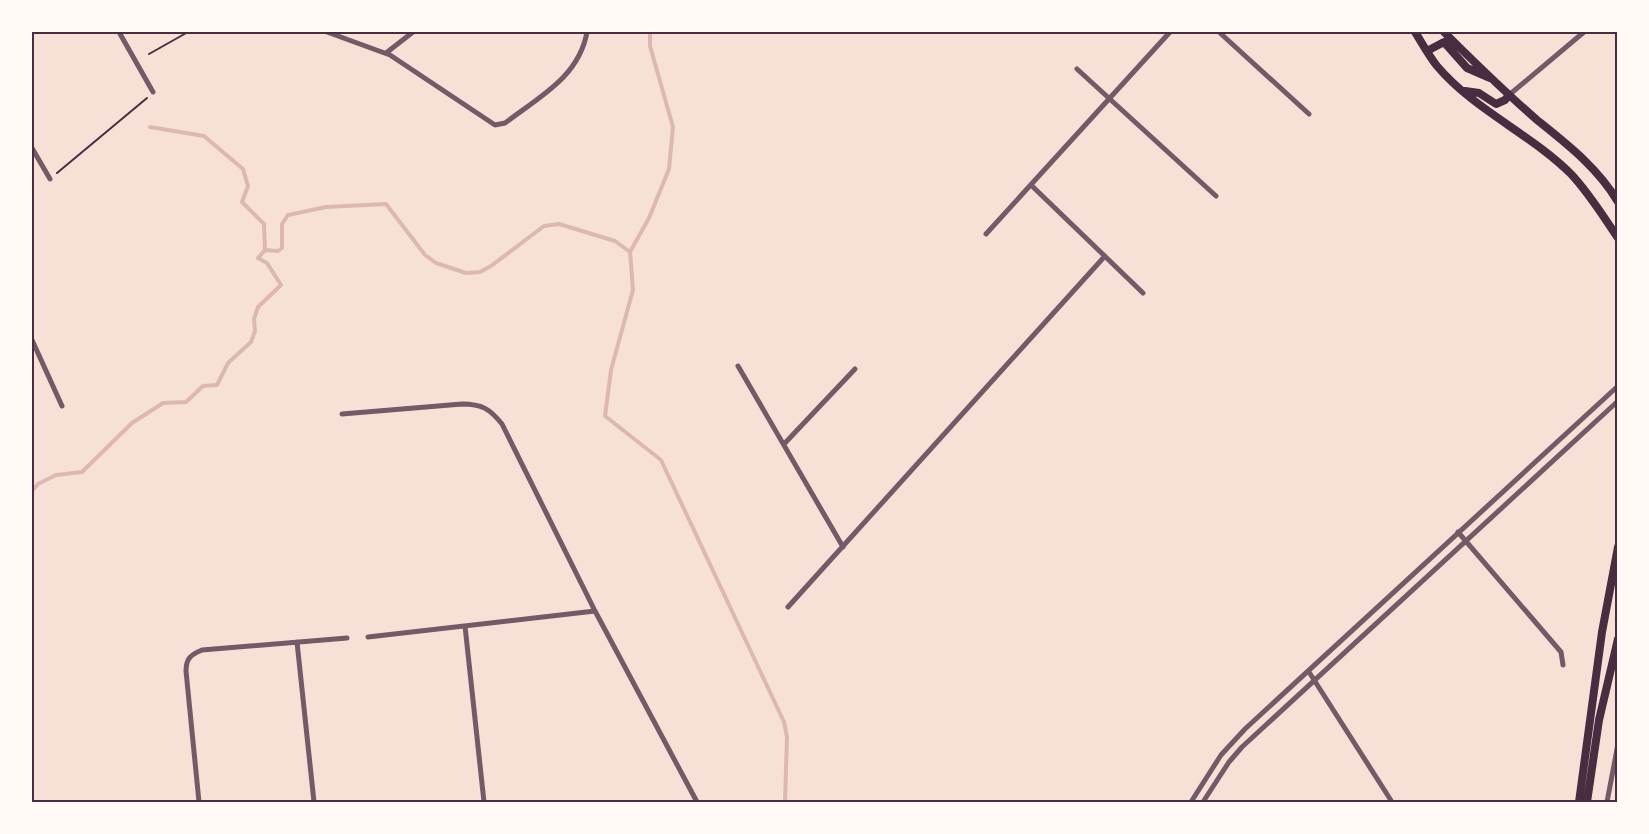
<svg xmlns="http://www.w3.org/2000/svg" width="1649" height="834" font-family="'Sofia Sans Condensed',sans-serif">
  <style>
    .lines { fill: none; stroke-linecap: round; stroke-linejoin: round }
    .stream { stroke: #dcb8b0; stroke-width: 4 }
    .path { stroke: #4a2c40; stroke-width: 2 }
    .minor { stroke: #755966; stroke-width: 5 }
    .secondary { stroke: #4a2c40; stroke-width: 8 }
    .neatline { fill: none; stroke: #4a2c40; stroke-width: 2 }
  </style>
  <rect width="100%" height="100%" fill="#f7e1d7"/>
  <g class="lines">
    <!-- stream -->
    <path class="stream" d="M650 32V46L673 127 669 169 649 218 630 252 633 290 611 370 605 416 661 460 784 722 787 737 785 802
      M150 127 204 136 243 169 248 186 242 202 264 224 265 250
      M32 491 38 484 56 475 82 472 132 423 163 403 186 402 203 386 217 385 228 363 251 342 255 331 254 319 258 307 281 285 267 263 258 258 265 250 278 251 282 248V224L288 215 326 207 386 204 425 255 436 263 466 273 480 272 491 266 544 226 559 224 615 241 630 252"/>
    <!-- path -->
    <path class="path" d="M149 54 188 32
      M57 173 147 98"/>
    <!-- minor -->
    <path class="minor" d="M119 32 153 92
      M327 32 390 55 495 125 505 123C539 97 579 77 587 32
      M1219 32 1309 114
      M386 53 413 32
      M1077 69 1216 196
      M1509 95 1584 32
      M32 148 50 179
      M1031 185 1143 293
      M986 234 1170 32
      M32 340 62 406
      M738 366 843 547
      M342 414 462 404C482 404 490 409 502 424L595 611 697 802
      M785 443 855 369
      M1458 532 1561 652 1563 665
      M788 607 1105 256
      M465 626 484 802
      M368 637 595 611
      M297 642 314 802
      M1309 672 1392 802
      M199 802 186 671C186 659 190 655 202 650L347 638
      M1191 802 1221 755 1245 729 1618 386
      M1203 802 1229 762 1242 747 1618 401
      M1607 802 1618 744"/>
    <!-- secondary -->
    <path class="secondary" d="M1415 32C1422 43 1429 56 1437 66 1474 110 1531 134 1571 174 1589 193 1603 216 1618 238
      M1444 32C1474 62 1505 92 1537 120 1567 144 1598 168 1618 202
      M1427 51 1444 42 1467 68 1490 78
      M1465 91 1479 93 1496 104 1505 100 1509 95
      M1579 802 1602 632 1618 547
      M1587 802 1599 720 1618 639"/>
  </g>
  <!-- border -->
  <rect width="1649" height="834" fill="none" stroke="#fffaf5" stroke-width="66"/>
  <rect x="33" y="33" width="1583" height="768" class="neatline"/>
</svg>
